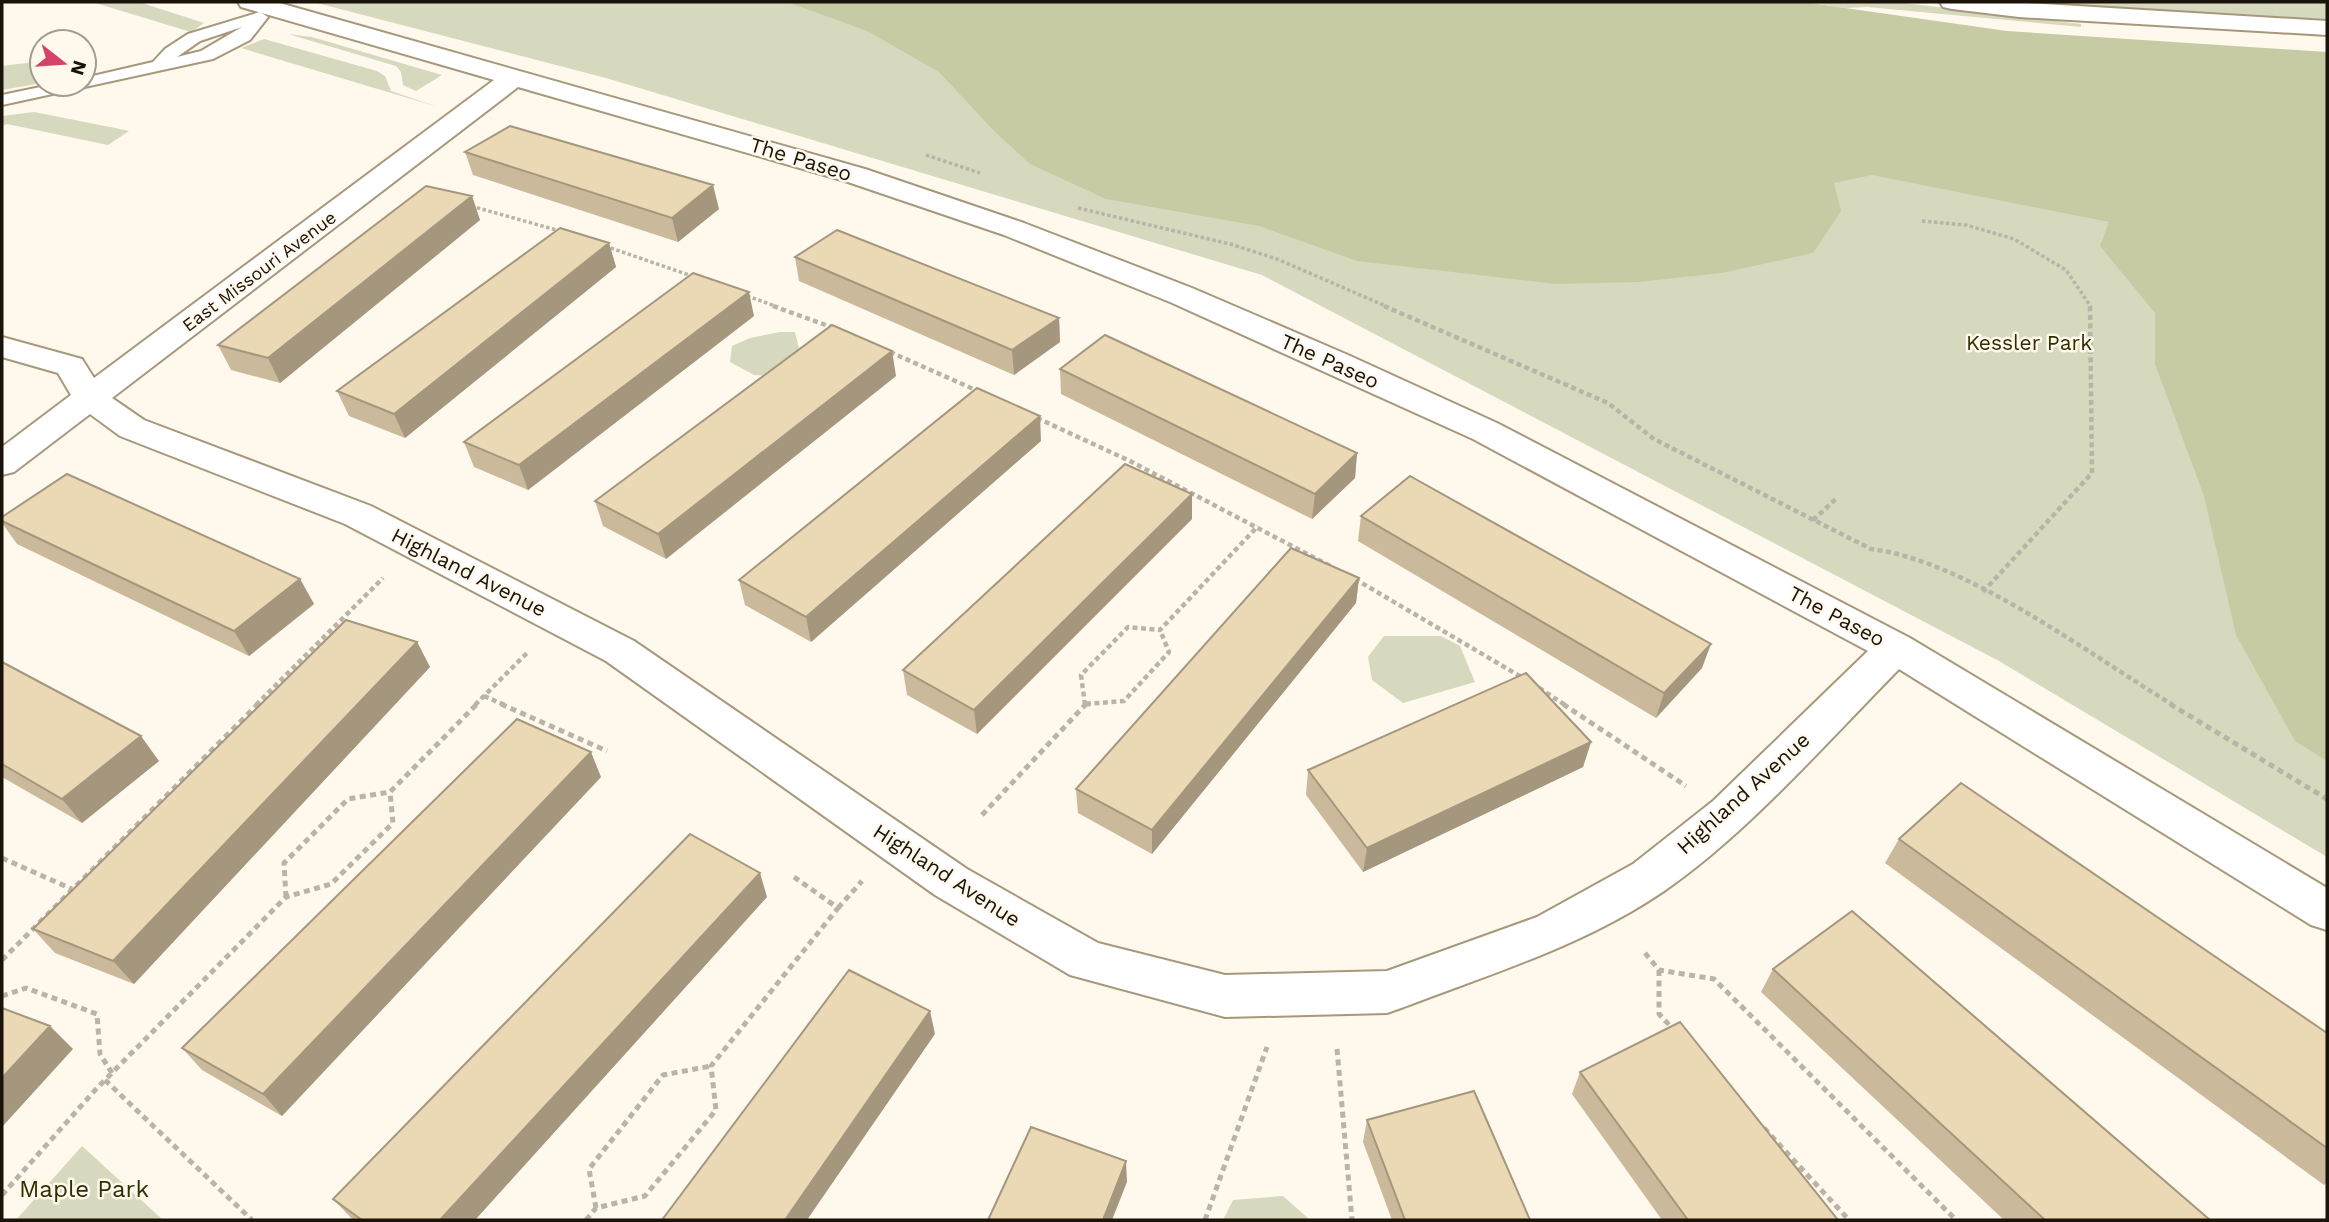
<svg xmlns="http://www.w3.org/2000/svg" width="2329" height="1222" font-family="'Work Sans',sans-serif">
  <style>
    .green { fill: #d6d9be }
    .forest { fill: #c7cba4 }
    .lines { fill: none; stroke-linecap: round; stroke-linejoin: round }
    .lane-casing { stroke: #a7987c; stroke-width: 4 }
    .street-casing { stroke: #a7987c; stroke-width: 4 }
    .highway-casing { stroke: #a7987c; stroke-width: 4 }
    .path-far2 { stroke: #bab3a8; stroke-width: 3.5; stroke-dasharray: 3.5 2.5; stroke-linecap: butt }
    .path-far1 { stroke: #bab3a8; stroke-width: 4.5; stroke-dasharray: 5 3.5; stroke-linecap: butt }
    .path { stroke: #bab3a8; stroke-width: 5; stroke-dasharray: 6 4.5; stroke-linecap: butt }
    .lane { fill: #fff; fill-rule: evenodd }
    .street { fill: #fff; fill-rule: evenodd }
    .highway { fill: #fff; fill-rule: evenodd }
    .wall { fill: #caba9b }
    .shaded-wall { fill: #a4977e }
    .building { fill: #ebd8b4; stroke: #a4977e; stroke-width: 2 }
    .labels { text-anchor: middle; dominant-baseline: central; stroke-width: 5; stroke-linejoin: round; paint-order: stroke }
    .far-street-label { font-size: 18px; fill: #191309; stroke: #fff8ec }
    .street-label { font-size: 21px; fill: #191309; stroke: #fff8ec }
    .park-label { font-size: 21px; fill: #2e3000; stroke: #fff8ec }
    .near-park-label { font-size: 24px; fill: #2e3000; stroke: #fff8ec }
  </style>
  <rect width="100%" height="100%" fill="#fff8ec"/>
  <!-- green -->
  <path class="green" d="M92 2H139L204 23 191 32Z
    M313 2H1733L2019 43 2327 58V857L1999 661 1262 275 606 78Z
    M1803 2H1896L2081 24V27L1867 7 1846 8Z
    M2007 2H2327V23Z
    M288 34 312 37 442 75 416 91 403 85 401 72 396 66Z
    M264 39 377 71 385 76 391 91 438 107 241 48Z
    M42 61V83L2 90V66Z
    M34 112 115 128 129 131 108 145 7 124 2 126V116Z
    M780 332H795L801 357 773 376 754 375 730 362 732 346 750 338Z
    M1384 636H1441L1460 646 1475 682 1403 703 1372 680 1368 657Z
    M82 1146 163 1220H16Z
    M1283 1196 1310 1220H1223L1233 1200Z"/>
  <!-- forest -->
  <path class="forest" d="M787 2H1803L2007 31 2327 52V761L2295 741 2236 635 2204 496 2155 364V313L2100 246 2109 222 1872 175 1834 183 1841 211 1813 253 1722 273 1638 282 1556 284 1357 261 1259 226 1106 199 1030 164 995 132 939 72 867 31Z"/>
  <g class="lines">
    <defs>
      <path id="lane" d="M260 12 268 17 250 40 213 59 2 105V95L55 84H84V78L153 62 165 49 188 34ZM242 27 201 51 177 57 200 41Z"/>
      <path id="street" d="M238 2H276L865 169 1024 223 1192 288 1348 355 1497 423 1910 638 2327 888V930L2311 925 1899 669C1828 741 1747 834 1664 891 1585 945 1493 973 1404 1007L1387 1013 1225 1017 1070 975 935 895 606 661 345 524 120 436 90 414 14 472 2 475V447L71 395 58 373 2 357V337L82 359 94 378 494 80 241 7ZM518 87 845 181 1004 235 1170 302 1473 439 1868 651 1713 801 1633 864 1537 917 1387 971 1225 975 1098 943 967 869 634 641 371 506 144 420 112 398Z"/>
      <path id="highway" d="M1940 2H2011L2327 21V35L2019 17 1952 9 1943 7Z"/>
    </defs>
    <!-- lane casing -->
    <use href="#lane" class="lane-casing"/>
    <!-- street casing -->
    <use href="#street" class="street-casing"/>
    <!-- highway casing -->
    <use href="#highway" class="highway-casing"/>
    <!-- path-far2 -->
    <path class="path-far2" d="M926 155 980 173
      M471 206 560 231
      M1078 208 1230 244 1277 259 1388 307
      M1922 221 1966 225 2014 239 2066 270 2091 307
      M605 246 692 276
      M747 296 778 307"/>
    <!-- path-far1 -->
    <path class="path-far1" d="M773 306 834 328
      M1384 306 1608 403 1654 439 1871 549C1965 560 2090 655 2173 705
      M890 352 978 391
      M1037 418 1130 461 1332 567
      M1813 520 1838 497
      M1355 579 1523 678
      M1983 592 2092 473 2090 306
      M1539 688 1565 705
      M484 696 505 705
      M1086 704 1124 701 1169 652 1160 630
      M256 705 383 578
      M475 705 527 653
      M1085 705 1081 675 1128 627 1160 630 1258 526"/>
    <!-- path -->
    <path class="path" d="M501 704 607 751
      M1086 704H1090
      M1563 704 1686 786
      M2170 704 2327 799
      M982 815 1086 704
      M2 858 72 889
      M286 897 284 863 348 799 390 792
      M838 908 862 881
      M1645 953 1659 970 1714 979 1956 1220
      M2 960 258 704
      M1659 970V1014L1673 1029
      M2 996 26 988 97 1014 100 1054 112 1073
      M1337 1049 1352 1220
      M105 1080 252 1220
      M1764 1128 1849 1220
      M2 1195 97 1088 286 897 331 884 393 823 390 792 477 704
      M596 1208 589 1169 663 1075 711 1066
      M586 1220 596 1208 645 1196 716 1110 711 1066 838 908 794 877
      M1205 1220 1267 1047"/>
    <!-- lane -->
    <use href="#lane" class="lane"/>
    <!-- street -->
    <use href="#street" class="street"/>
    <!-- highway -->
    <use href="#highway" class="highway"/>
  </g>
  <!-- wall -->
  <path class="wall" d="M465 152 719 209 678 242 473 175Z
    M472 196 480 220 280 383 231 370 218 345Z
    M609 243 616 267 405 438 349 416 337 391Z
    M795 257 1059 318 1060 342 1014 375 799 281Z
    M754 316 528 490 474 467 464 442Z
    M1060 369 1357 453 1355 478 1312 519 1061 394Z
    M896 376 666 559 603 526 595 501Z
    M1041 441 811 642 745 605 739 580Z
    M1192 494V519L977 734 907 695 903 670Z
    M1361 516 1702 668 1656 718 1358 541Z
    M2 517 300 579 314 604 249 656 17 544 2 523Z
    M1359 578 1356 603 1152 854 1078 813 1076 789Z
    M417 642 430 667 134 984 55 953 33 929Z
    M2 662 159 761 82 823 2 777Z
    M1591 742 1583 767 1363 872 1306 795 1308 770Z
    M601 777 282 1116 202 1070 182 1048Z
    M1899 839 2327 1033V1183L2324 1185 1885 863Z
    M767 897 475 1220H353L333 1199Z
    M1773 969 2210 1220H2004L1761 992Z
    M1580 1072 1838 1220H1662L1572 1094Z
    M1367 1120 1530 1220H1392L1363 1142Z"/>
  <!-- shaded-wall -->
  <path class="shaded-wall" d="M713 185 719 209 678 242 672 218Z
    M472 196 480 220 280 383 268 358Z
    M609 243 616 267 405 438 394 414Z
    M749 292 754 316 528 490 519 465Z
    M1059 318 1060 342 1014 375 1012 350Z
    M892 351 896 376 666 559 658 534Z
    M1040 416 1041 441 811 642 806 617Z
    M1357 453 1355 478 1312 519 1315 494Z
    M1192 494V519L977 734 974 710Z
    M1359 578 1356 603 1152 854V830Z
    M300 579 314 604 249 656 234 631Z
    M417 642 430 667 134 984 113 961Z
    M1711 644 1702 668 1656 718 1664 693Z
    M141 736 159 761 82 823 62 799Z
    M1591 742 1583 767 1363 872 1367 848Z
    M591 752 601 777 282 1116 263 1094Z
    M760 873 767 897 475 1220H440Z
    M930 1011 935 1034 807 1220H785Z
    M50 1026 73 1049 2 1127V1078Z
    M1126 1161 1127 1182 1112 1220H1103Z"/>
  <!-- building -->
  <path class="building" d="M510 126 713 185 672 218 465 152Z
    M426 186 472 196 268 358 218 345Z
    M560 228 609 243 394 414 337 391Z
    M837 230 1059 318 1012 350 795 257Z
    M693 273 749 292 519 465 464 442Z
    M832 325 892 351 658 534 595 501Z
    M1105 335 1357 453 1315 494 1060 369Z
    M977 388 1040 416 806 617 739 580Z
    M1125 464 1192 494 974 710 903 670Z
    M67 474 300 579 234 631 2 521V517Z
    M1410 476 1711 644 1664 693 1361 516Z
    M1291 548 1359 578 1152 830 1076 789Z
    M346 620 417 642 113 961 33 929Z
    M2 662 141 736 62 799 2 764Z
    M1526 673 1591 742 1367 848 1308 770Z
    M517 719 591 752 263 1094 182 1048Z
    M1961 783 2327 1033V1148L1899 839Z
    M690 834 760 873 440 1220H362L333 1199Z
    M1852 911 2210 1220H2045L1773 969Z
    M849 970 930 1011 785 1220H662Z
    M2 1008 50 1026 2 1078Z
    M1680 1022 1838 1220H1688L1580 1072Z
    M1474 1091 1530 1220H1405L1367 1120Z
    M1031 1127 1126 1161 1103 1220H988Z"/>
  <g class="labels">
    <!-- far-street labels -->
    <g class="far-street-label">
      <text transform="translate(259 271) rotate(-37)">East Missouri Avenue</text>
    </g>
    <!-- street labels -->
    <g class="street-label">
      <text transform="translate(801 159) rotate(17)">The Paseo</text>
      <text transform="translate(1330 361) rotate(24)">The Paseo</text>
      <text transform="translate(469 572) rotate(27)">Highland Avenue</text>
      <text transform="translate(1837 616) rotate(28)">The Paseo</text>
      <text transform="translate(1743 793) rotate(-42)">Highland Avenue</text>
      <text transform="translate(947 875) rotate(33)">Highland Avenue</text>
    </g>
    <!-- park labels -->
    <g class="park-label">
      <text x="2029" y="342">Kessler Park</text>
    </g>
    <!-- near-park labels -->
    <g class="near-park-label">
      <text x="84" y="1189">Maple Park</text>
    </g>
  </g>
  <!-- border -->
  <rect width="2329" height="1222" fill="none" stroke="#191309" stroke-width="7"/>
  <!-- north arrow -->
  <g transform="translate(63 63) rotate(107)"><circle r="33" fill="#fff8ec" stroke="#a39c91" stroke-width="2"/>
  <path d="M0-5L12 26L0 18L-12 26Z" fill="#d34468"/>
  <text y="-10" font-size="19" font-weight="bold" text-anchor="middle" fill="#191309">N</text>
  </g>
</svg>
